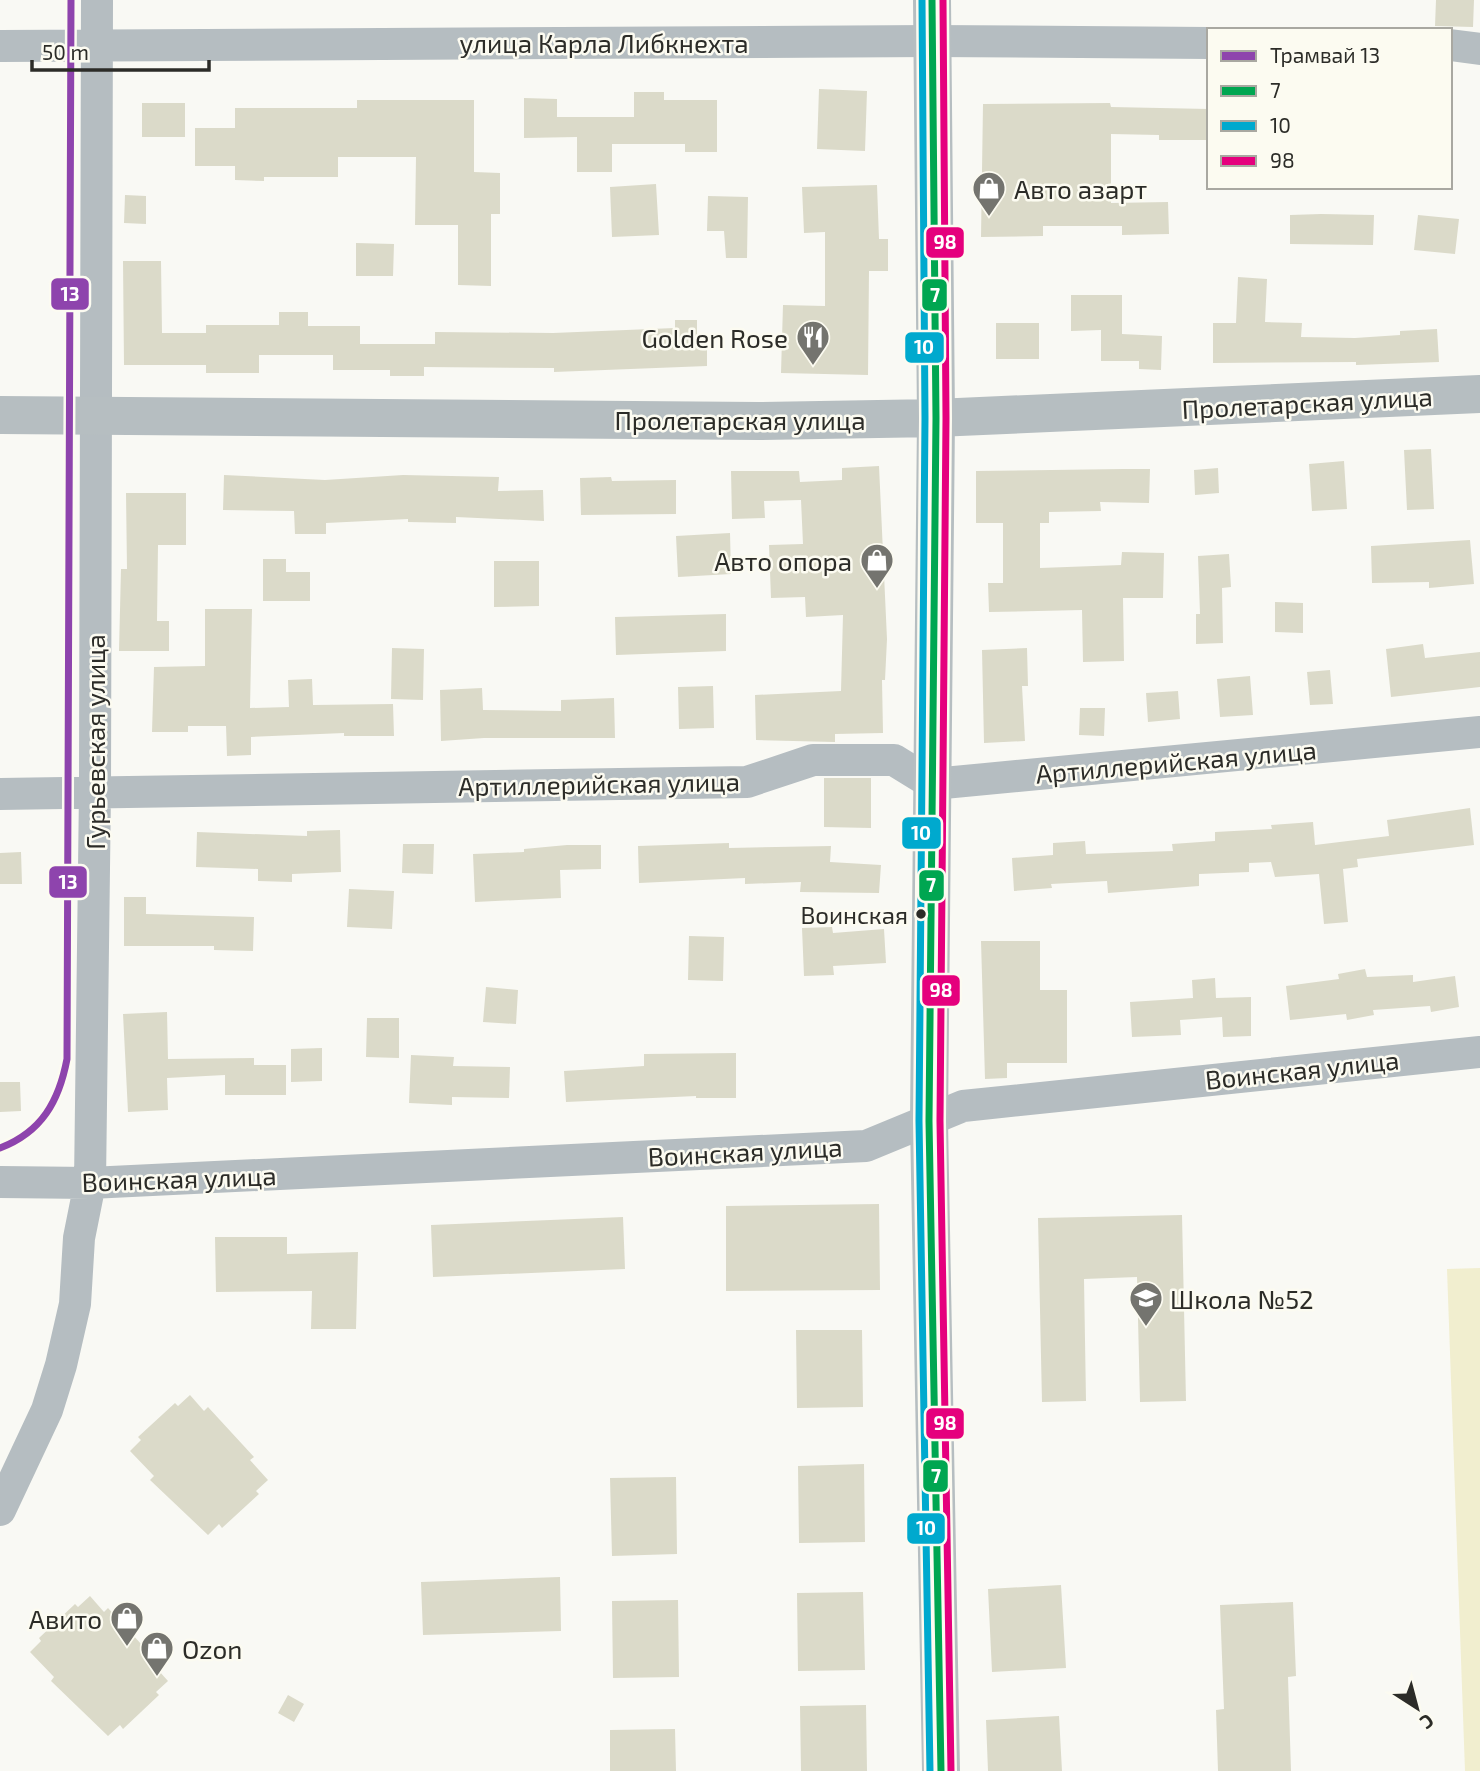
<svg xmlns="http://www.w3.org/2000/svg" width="1480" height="1771" font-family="'Exo 2',sans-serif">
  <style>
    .green { fill: #f1eecf }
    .building { fill: #dbdac9 }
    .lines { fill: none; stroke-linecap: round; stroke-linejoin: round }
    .minor { stroke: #b5bdc1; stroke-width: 32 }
    .major { stroke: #b6bec1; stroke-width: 38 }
    .bus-1-casing { stroke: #fcfbf1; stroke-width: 12 }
    .bus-2-casing { stroke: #fcfbf1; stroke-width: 12 }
    .bus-3-casing { stroke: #fcfbf1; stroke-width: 12 }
    .bus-1 { stroke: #00a651; stroke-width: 7 }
    .bus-2 { stroke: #00a9ce; stroke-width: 7 }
    .bus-3 { stroke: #e5007d; stroke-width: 7 }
    .tram-1-casing { stroke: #fcfbf1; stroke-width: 12 }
    .tram-1 { stroke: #8e44ad; stroke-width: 7 }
    .bus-dot { fill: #2c2c28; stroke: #fcfbf1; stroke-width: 2.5 }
    .labels { text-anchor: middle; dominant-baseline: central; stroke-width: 5; stroke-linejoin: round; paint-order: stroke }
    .bus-label { font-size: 24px; fill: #2c2c28; stroke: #fcfbf1; text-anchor: end }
    .street-label { font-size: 26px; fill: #2c2c28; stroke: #fcfbf1 }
    .poi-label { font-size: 26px; fill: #2c2c28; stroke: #fcfbf1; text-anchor: start }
    .line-badge { stroke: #fcfbf1; stroke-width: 2.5 }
    .badge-label { font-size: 19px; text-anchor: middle; font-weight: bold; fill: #fff }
  </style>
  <rect width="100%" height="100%" fill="#f9f9f4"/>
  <!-- green -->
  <path class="green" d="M1480 1268V1771H1465L1447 1269Z"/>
  <!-- building -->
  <path class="building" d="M1436 0H1474L1473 27 1435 26Z
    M819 89 867 91 865 151 817 149Z
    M634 92H664V100H717V152H685V144H612V172H577V137L524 138V98L557 99V117H634Z
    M357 100H474V172L500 173V214H491V286L458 285V225H415L416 157H338V177H264V181L235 180V166H195V128H235V108H357Z
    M142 103H185V137H142Z
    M1110 103 1111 107 1209 109V140H1159V135L1111 134V203L1168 202 1169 234 1122 235V226H1043V236L981 237 983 104Z
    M656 184 659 235 612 237 610 187Z
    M877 185 879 239H888V271H869L868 375 781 373 783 305 825 306V232L804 233 802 187Z
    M125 195 146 196V224L124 223Z
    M708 196 748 197 747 258H726L724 231H707Z
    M1321 214 1374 215 1373 245 1290 244V215Z
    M1418 215 1459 219 1455 254 1414 250Z
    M356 243 394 244 393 276H356Z
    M123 261H161L162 333H206V325H279V312H308V326H360V344H435V332L553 333 675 328V320H697V336H707V366L554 372V368L424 367V376H390V370H333V355H259V373H206V365H124Z
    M1238 277 1267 279 1265 322 1302 323 1301 337 1355 338 1400 335V331L1437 329 1439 362 1356 365V362L1213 363V323H1236Z
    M1071 295H1122V334L1162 336 1161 370 1139 369V361H1101V330L1071 331Z
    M996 323H1039V359H996Z
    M1431 449 1434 509 1407 510 1404 450Z
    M1344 461 1347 509 1312 511 1309 464Z
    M879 466 887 639 885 680H882L883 733 835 734V742L756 740 755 695 841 691 843 615 806 617 805 597 771 598 769 545 803 544 801 500 764 501 765 518 732 519 731 471H799L800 482 842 480V468Z
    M1218 468 1219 493 1195 495 1194 470Z
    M1123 469H1150L1149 503 1100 502 1101 511 1049 512V523H1040V568L1121 565 1122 552 1164 553 1163 598H1123L1124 661 1083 662 1082 610 989 612 988 583H1003V523H976V471Z
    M224 475 325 480 403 475 499 477 498 491 543 490 544 521 456 517V523L408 522V519L326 523V534H295L294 511 223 510Z
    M611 477 612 481 676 480V514L581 515 580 478Z
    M126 493H186V545H158L157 621H169V651H119L121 569H127Z
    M730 533 731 574 678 577 676 536Z
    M1470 540 1474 584 1429 588V582L1372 583 1371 546Z
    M1229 554 1231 587 1222 588 1223 643 1196 644V614H1200L1198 556Z
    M263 559H286V572H310V601H263Z
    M494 561H539V606L494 607Z
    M1275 602 1303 603V633L1275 632Z
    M205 609H252L250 708 289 707 288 680 312 679 313 705 393 704 394 736H344V733L251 737V755L227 756 226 726H188V732H152L154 667 205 666Z
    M726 614V651L616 655 615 617Z
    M1423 644 1425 658 1480 652V687L1391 697 1386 649Z
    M392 648 424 649 423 700 391 699Z
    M1027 648 1028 686H1022L1025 741 984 743 982 650Z
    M1330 670 1333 704 1310 705 1307 672Z
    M1250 676 1253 715 1220 717 1217 679Z
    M713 686 714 728 679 729 678 687Z
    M482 688 483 710 561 711V700L614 698 615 738H484L441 741 440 690Z
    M1178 691 1180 719 1148 722 1146 693Z
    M1080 708H1105L1104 736 1079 735Z
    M824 778H871V828L824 827Z
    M1470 808 1474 845 1357 859 1358 867 1343 869 1348 922 1324 924 1319 874 1275 877 1271 862 1249 863V872L1199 874V886L1108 893 1107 881 1051 884 1052 888 1014 891 1012 858 1053 855V843L1085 841 1086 854 1173 851 1172 844 1215 841V832L1272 829 1271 825 1313 822 1315 845 1389 836 1387 820Z
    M340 830 341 872 292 874V882L258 881V869L196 867 197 832 307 836V831Z
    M729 843V848L831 846 830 862 881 865 879 893 800 892 801 882 745 884V878L639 883 638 846Z
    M403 844H434L433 874 402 873Z
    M567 845H601V869L560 870 561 898 475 902 473 854 524 852V849Z
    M21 852 22 884H0V853Z
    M349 889 394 891 392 929 347 927Z
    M124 897H146V914L254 917 253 951 214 950V946H124Z
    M832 927 833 933 884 929 886 963 833 966 834 975 804 976 802 928Z
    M689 936 724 937 723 981 688 980Z
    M981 941H1040V990H1067V1063H1007V1078L985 1079Z
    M1365 969 1367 977 1413 975V982L1455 976 1459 1007 1431 1012 1430 1006 1373 1010 1374 1015 1347 1020 1346 1014 1290 1020 1286 986 1339 979 1338 974Z
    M1215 978 1216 998 1251 997V1036L1223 1037 1222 1017 1180 1020 1181 1035 1132 1037 1130 1002 1193 998 1192 980Z
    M486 987 518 990 516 1024 483 1022Z
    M167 1012 168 1059 254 1058V1065H286V1095H225V1075L167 1078 168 1110 128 1112 123 1014Z
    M367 1018H399V1058L366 1057Z
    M322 1048V1081L291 1082V1049Z
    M736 1053V1098H696V1096L566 1102 564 1071 644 1066V1054Z
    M411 1055 454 1057 453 1066 510 1067 509 1098 452 1097V1105L409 1103Z
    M0 1082H20L21 1111 0 1112Z
    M879 1204 880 1290 726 1291V1206Z
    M1182 1215 1186 1401 1140 1402 1137 1277 1084 1279 1086 1401 1042 1402 1038 1218Z
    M623 1217 625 1269 433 1277 431 1225Z
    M215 1237H287V1254L358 1252 356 1329H311L312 1291 216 1292Z
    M796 1330H862L863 1407 797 1408Z
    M190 1395 204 1411 208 1407 254 1457 250 1460 268 1480 256 1491 259 1494 222 1528 219 1524 208 1535 150 1480 154 1476 130 1451 141 1440 138 1437 175 1403 178 1406Z
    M864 1464 865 1542 799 1543 798 1466Z
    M676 1477 677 1554 612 1556 610 1478Z
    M560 1577 561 1631 423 1635 421 1582Z
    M1061 1585 1066 1668 992 1672 988 1589Z
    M863 1592 865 1670 798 1671 797 1593Z
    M90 1596 104 1612 108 1608 154 1658 150 1661 168 1681 156 1692 159 1695 123 1729 120 1725 108 1736 51 1681 54 1677 30 1652 41 1641 39 1638 75 1604 78 1607Z
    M678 1600 679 1677 613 1678 612 1601Z
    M1293 1602 1296 1676 1288 1677 1291 1771H1218L1216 1710 1224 1709 1220 1605Z
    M288 1695 304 1704 294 1722 278 1713Z
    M866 1705 867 1771H801L800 1706Z
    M1059 1716 1062 1771H988L986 1720Z
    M675 1729 676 1771H610V1730Z"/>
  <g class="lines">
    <!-- minor -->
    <path class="minor" d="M1450 45 1480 49
      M0 46 932 41 1209 43
      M0 794 747 782 813 760H894L933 784 1480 732
      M0 1182 90 1183 866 1146 963 1106 1480 1052
      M0 1510 47 1410 61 1365 75 1304 79 1238 90 1183 95 790 97 0"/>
    <!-- major -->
    <path class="major" d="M932 0 936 418 929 1121 941 1771
      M0 415 759 421 936 418 1480 394"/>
    <defs>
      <path id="bus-1" d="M932 0 936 418 929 1121 941 1771"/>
      <path id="bus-2" d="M922 0 925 418 919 1121 930 1771"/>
      <path id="bus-3" d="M943 0 946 418 940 1121 951 1771"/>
    </defs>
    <!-- bus-1 casing -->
    <use href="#bus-1" class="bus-1-casing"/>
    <!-- bus-2 casing -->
    <use href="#bus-2" class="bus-2-casing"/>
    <!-- bus-3 casing -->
    <use href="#bus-3" class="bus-3-casing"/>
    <!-- bus-1 -->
    <use href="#bus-1" class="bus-1"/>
    <!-- bus-2 -->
    <use href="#bus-2" class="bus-2"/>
    <!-- bus-3 -->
    <use href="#bus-3" class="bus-3"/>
    <defs>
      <path id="tram-1" d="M0 1148C42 1132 59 1101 67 1059L71 0"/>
    </defs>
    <!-- tram-1 casing -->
    <use href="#tram-1" class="tram-1-casing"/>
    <!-- tram-1 -->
    <use href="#tram-1" class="tram-1"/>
  </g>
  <!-- icons -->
  <defs>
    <symbol id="shop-pin" viewBox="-11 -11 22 30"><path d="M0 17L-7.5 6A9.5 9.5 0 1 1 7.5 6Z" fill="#74746f" stroke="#fcfbf1"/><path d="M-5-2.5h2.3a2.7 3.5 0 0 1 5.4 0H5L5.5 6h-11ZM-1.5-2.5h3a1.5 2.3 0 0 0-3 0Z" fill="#fff"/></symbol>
    <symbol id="restaurant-pin" viewBox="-11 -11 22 30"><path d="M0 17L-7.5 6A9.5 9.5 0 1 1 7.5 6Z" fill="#74746f" stroke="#fcfbf1"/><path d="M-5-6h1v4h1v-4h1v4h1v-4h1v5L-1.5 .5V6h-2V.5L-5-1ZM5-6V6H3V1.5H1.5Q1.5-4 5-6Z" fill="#fff"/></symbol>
    <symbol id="school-pin" viewBox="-11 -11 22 30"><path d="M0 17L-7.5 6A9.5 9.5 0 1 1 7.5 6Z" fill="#74746f" stroke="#fcfbf1"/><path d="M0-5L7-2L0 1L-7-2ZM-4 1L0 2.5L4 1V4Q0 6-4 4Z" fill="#fff"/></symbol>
  </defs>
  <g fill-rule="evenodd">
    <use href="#shop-pin" x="970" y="169" width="38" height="52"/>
    <use href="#restaurant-pin" x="794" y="318" width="38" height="52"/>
    <use href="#shop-pin" x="858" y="541" width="38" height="52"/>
    <use href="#school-pin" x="1127" y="1279" width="38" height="52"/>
    <use href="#shop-pin" x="108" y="1599" width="38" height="52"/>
    <use href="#shop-pin" x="138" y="1629" width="38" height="52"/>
  </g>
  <!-- markers -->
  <circle class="bus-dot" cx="921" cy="914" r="6"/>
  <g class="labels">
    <!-- bus labels -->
    <g class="bus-label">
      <text x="908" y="914">Воинская</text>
    </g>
    <!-- street labels -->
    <g class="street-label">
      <text x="604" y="42">улица Карла Либкнехта</text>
      <text transform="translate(1307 402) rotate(-3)">Пролетарская улица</text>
      <text x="740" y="419">Пролетарская улица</text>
      <text transform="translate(94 742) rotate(-90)">Гурьевская улица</text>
      <text transform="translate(1176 761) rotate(-5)">Артиллерийская улица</text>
      <text transform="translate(599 783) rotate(-1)">Артиллерийская улица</text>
      <text transform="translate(1302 1069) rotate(-6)">Воинская улица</text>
      <text transform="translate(745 1151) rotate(-3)">Воинская улица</text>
      <text transform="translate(179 1178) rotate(-2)">Воинская улица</text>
    </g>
    <!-- poi labels -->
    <g class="poi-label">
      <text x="1014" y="188">Авто азарт</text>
      <text x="788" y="337" text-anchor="end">Golden Rose</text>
      <text x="852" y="560" text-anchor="end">Авто опора</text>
      <text x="1170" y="1298">Школа №52</text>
      <text x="102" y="1618" text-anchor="end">Авито</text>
      <text x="182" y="1648">Ozon</text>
    </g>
  </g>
  <g class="line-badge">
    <rect x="925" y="226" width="40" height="33" rx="7" fill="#e5007d"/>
    <rect x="50" y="277" width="40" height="34" rx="7" fill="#8e44ad"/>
    <rect x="921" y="278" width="27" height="34" rx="7" fill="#00a651"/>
    <rect x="904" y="331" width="41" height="33" rx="7" fill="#00a9ce"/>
    <rect x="901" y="816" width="41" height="34" rx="7" fill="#00a9ce"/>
    <rect x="48" y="865" width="40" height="34" rx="7" fill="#8e44ad"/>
    <rect x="918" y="869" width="27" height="33" rx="7" fill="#00a651"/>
    <rect x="921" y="974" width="40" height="33" rx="7" fill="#e5007d"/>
    <rect x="925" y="1407" width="40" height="33" rx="7" fill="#e5007d"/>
    <rect x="922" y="1459" width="27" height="34" rx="7" fill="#00a651"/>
    <rect x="906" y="1512" width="40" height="33" rx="7" fill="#00a9ce"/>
  </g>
  <g class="badge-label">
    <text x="945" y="249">98</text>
    <text x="70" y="301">13</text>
    <text x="935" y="302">7</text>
    <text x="924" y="354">10</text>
    <text x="921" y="840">10</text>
    <text x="68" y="889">13</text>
    <text x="931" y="892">7</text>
    <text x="941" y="997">98</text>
    <text x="945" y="1430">98</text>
    <text x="936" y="1483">7</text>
    <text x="926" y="1535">10</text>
  </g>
  <!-- legend -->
  <rect x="1207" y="28" width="245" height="161" fill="#fcfbf1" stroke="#a9a8a1" stroke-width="2"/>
  <rect x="1221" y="51" width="35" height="10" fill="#8e44ad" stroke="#a9a8a1" stroke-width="2"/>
  <text x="1270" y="63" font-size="21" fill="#2c2c28">Трамвай 13</text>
  <rect x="1221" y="86" width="35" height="10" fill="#00a651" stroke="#a9a8a1" stroke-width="2"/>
  <text x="1270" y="98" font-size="21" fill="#2c2c28">7</text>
  <rect x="1221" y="121" width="35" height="10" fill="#00a9ce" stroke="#a9a8a1" stroke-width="2"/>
  <text x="1270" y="133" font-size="21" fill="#2c2c28">10</text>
  <rect x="1221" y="156" width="35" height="10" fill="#e5007d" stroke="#a9a8a1" stroke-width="2"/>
  <text x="1270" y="168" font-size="21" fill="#2c2c28">98</text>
  <!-- north arrow -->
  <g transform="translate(1417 1708) rotate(144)" stroke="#fcfbf1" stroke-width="5" paint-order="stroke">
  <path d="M0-5L12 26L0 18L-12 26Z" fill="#2c2c28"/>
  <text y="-10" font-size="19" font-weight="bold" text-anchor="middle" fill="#2c2c28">С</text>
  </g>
  <!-- scale -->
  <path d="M32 60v10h177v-10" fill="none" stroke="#2c2c28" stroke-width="3.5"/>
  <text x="42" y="60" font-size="21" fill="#2c2c28" stroke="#fcfbf1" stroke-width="5" paint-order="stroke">50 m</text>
</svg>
